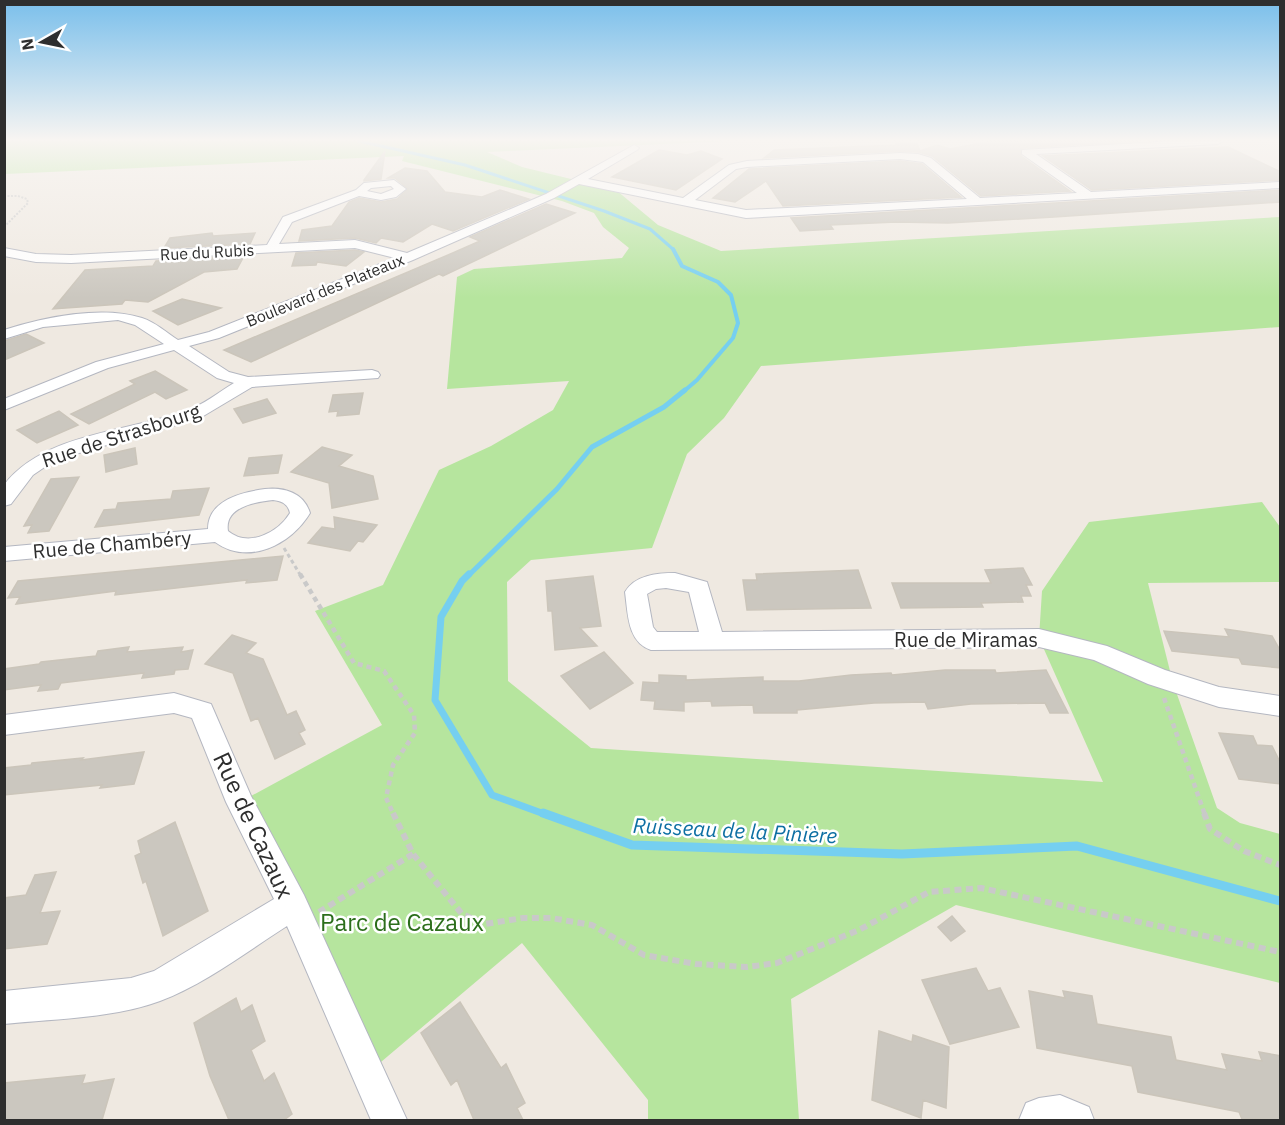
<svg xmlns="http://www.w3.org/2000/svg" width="1285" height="1125" font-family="'IBM Plex Sans',sans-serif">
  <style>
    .green { fill: #b6e59e }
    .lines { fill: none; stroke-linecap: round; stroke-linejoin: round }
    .stream-far4 { stroke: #75cff0; stroke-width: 3 }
    .stream-far3 { stroke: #75cff0; stroke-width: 4 }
    .stream-far2 { stroke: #75cff0; stroke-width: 5 }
    .stream-far1 { stroke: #75cff0; stroke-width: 7 }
    .stream { stroke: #75cff0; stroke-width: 9 }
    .building { fill: #cbc7bf; stroke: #cbc5ba; stroke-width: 1.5 }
    .street-casing { stroke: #b4b7c1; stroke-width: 2 }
    .path-far3 { stroke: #c9c9c9; stroke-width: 2; stroke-dasharray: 2 1.5; stroke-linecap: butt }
    .path-far2 { stroke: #c9c9c9; stroke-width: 3; stroke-dasharray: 4 3; stroke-linecap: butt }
    .path-far1 { stroke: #c9c9c9; stroke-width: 4.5; stroke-dasharray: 5 4; stroke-linecap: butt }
    .path { stroke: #c9c9c9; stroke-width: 6; stroke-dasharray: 7 4.5; stroke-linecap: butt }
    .street { fill: #fff; fill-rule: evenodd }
    .labels { text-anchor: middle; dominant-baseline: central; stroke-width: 5; stroke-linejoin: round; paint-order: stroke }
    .far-street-label { font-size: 16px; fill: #2e2e2e; stroke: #fff }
    .street-label { font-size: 20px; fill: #2e2e2e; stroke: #fff }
    .water-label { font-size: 21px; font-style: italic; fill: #0d6fa3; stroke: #fff }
    .near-street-label { font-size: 24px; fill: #2e2e2e; stroke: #fff }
    .near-park-label { font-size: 24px; fill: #2c6e1b; stroke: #fff }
  </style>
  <rect width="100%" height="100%" fill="#efe9e1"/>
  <!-- green -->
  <path class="green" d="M4 141H732L487 152 522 167 616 190 658 225 721 251 1280 217V327L761 366 724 418 687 454 652 548 531 560 507 582 508 681 591 748 1103 782 1039 638 1042 591 1089 522 1262 502 1280 527V582L1148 583 1173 683 1217 808 1240 823 1280 834V983L956 905 791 999 799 1120H648V1100L522 943 375 1067 240 802 382 725 315 611 383 585 439 470 491 446 553 410 569 381 447 389 457 277 474 269 622 258 629 248 603 227 594 213 562 201 402 161 404 156 5 174Z"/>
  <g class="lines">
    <!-- stream-far4 -->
    <path class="stream-far4" d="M359 141 465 165 604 211 650 229 674 250"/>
    <!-- stream-far3 -->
    <path class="stream-far3" d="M673 249 682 266 718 282 731 295 738 323 733 338 697 380 683 392"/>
    <!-- stream-far2 -->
    <path class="stream-far2" d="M468 576 557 489 592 447 664 407 685 390"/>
    <!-- stream-far1 -->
    <path class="stream-far1" d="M469 574 462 581 441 617 435 700 492 795 547 815"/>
    <!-- stream -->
    <path class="stream" d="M543 813 632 845 902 854 1077 846 1280 901"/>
  </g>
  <!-- building -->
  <path class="building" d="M991 141H1141L1022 148 1021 156 1070 191 981 196 932 156 919 152 900 151 764 158 774 150 896 145V142L917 143 920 151 937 145 950 149Z
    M1228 147 1281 172V180L1092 190 1043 156Z
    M659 150 687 155 701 151 722 159 676 190 612 177Z
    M385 151 381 179 364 181V180Z
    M900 161 922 164 961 197 783 206 766 181 735 202 713 198 749 169Z
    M405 168 427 171 445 192 482 197 500 190 529 199 453 231 432 224 403 242 381 238 376 243 355 238 299 241 302 230 332 226 349 202 359 198 381 202 397 199 408 189 395 178H388Z
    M1281 190V202L1054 217 948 223 896 222 830 225 833 229 800 231 791 218Z
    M546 204 575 213 443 276 439 274 251 362 224 350 455 252 480 241 470 237Z
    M212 233 213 236 255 233 250 244 164 248 170 238Z
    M355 250 364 252 346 266 317 262 316 265 292 266 296 253Z
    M244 256 237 269 204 272 148 302 125 300 122 304 53 309 85 270 153 266 156 261Z
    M182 299 221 308 178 325 153 311Z
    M26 334 44 343 4 360V341Z
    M155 371 187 390 166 399 155 392 89 424 71 414 135 384 130 381Z
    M363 393 359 414 337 416 338 411 329 412 333 395Z
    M267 399 276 413 243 423 234 409Z
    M59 411 78 425 37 443 17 430Z
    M322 447 352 455 339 466 373 476 378 499 332 508 329 483 291 472Z
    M135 448 137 464 106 472 104 455Z
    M282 455 278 473 244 476 249 458Z
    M79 477 49 531 28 533 32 525 24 526 51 479Z
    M209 488 199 515 95 527 104 510 116 509 118 503 171 499 173 491Z
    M334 517 377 525 363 542 358 541 350 551 308 543 322 527 335 529Z
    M283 556 277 580 246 583 247 580 115 595 116 591 16 604 20 597 8 598 18 581Z
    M1023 568 1032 585H1026L1031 596H1021L1023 602 981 603 983 607 901 608 892 583H991L985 570Z
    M858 570 871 608 747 610 743 580H757L756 574Z
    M593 576 601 626 580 628 597 646 555 650 552 611H548L546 581Z
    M1225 629 1272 636 1281 652V668L1242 664 1239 658 1172 651 1164 631 1229 637Z
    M232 635 256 643 246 653 263 659 287 715 296 711 305 730 299 733 305 744 275 759 258 718 251 721 233 673 205 664Z
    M129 647 127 652 183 647 181 652 193 650 188 669 175 670 174 674 142 678 144 673 61 683 58 689 38 691 41 685 4 690V669L39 664 41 662 96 656 98 651Z
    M604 652 633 683 590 709 561 676Z
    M945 670H995L996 673 1046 670 1068 713H1050L1045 703 971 704 928 709 925 702 874 703 797 710V713H754L753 705 712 706 711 701 684 702V711L654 709 655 701 641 700 643 682 659 683V675L686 676V680L763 677V681H799L851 675 891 673 892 675Z
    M1219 733 1253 736 1257 745 1272 746 1281 764V784L1239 779Z
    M144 752 134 784 100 788 102 785 4 795V768L31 765 32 763 83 758 81 760Z
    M175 822 208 911 163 936 146 881 143 883 135 856 141 853 138 841Z
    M56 872 40 913 60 911 47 944 4 949V898L26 895 35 875Z
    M952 916 965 931 951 941 938 927Z
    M976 968 988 991 1000 988 1019 1027 950 1044 922 980Z
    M1029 991 1065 998 1063 991 1092 996 1097 1024 1171 1037 1176 1060 1227 1070 1222 1054 1262 1061 1259 1052 1281 1056V1120L1242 1119 1239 1112 1138 1092 1132 1066 1037 1048Z
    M236 998 241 1012 252 1005 265 1041 251 1050 264 1081 274 1073 292 1114 284 1120H229L210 1076 194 1023Z
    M460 1002 501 1068 506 1064 525 1103 517 1108 523 1120H474L457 1080 451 1085 421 1033Z
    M879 1031 912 1042 913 1035 949 1047 946 1108 923 1100 921 1118 872 1100Z
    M85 1075 82 1084 114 1079 102 1120H4V1083Z"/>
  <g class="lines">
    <defs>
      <path id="street" d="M1173 141H1223L1218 144 1036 154 1091 192 1280 182V188L746 218 579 184 554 198 413 260 219 338 189 346 229 372 248 377 372 370 378 372 380 375 378 378 252 387 200 418 55 460 33 475 11 504 4 506V485C44 433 127 432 186 411 203 405 219 392 234 383L217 378 174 350 108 368 4 410V399L96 362 164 344 135 325 118 320 43 327 4 339V330C44 317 102 305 142 318 155 322 167 333 178 340L209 332 395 258 355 248 71 263 36 262 4 256V248L36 254 71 255 267 245 283 217 356 190 364 183 394 180 406 189 396 197 381 200 359 196 292 222 279 244 355 240 407 253 546 194 634 145 639 148 637 150 588 179 683 198 729 165 747 161 900 153 918 154 931 158 980 198 1077 193 1022 154V150ZM900 159 923 162 967 199 746 210 695 200 736 169 747 167ZM391 186 394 189 381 194 367 191 371 188Z
        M265 489C285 487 304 493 310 513 291 545 248 566 215 542L4 561V547L208 529C208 500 242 492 265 489ZM273 500C282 501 288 504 290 513 278 533 248 548 228 531 224 507 255 502 273 500Z
        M675 573 707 582 722 632 1039 629 1107 646 1165 670 1219 687 1280 696V716L1219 707 1148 684 1094 660 1039 647 651 650C627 642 628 613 625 592 635 575 657 573 675 573ZM666 588 689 592 699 632H657L653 627 647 594 656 589Z
        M174 693 211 704 251 796 304 895 407 1120H371L287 926C246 952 205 984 160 1001 115 1018 53 1019 4 1024V991L131 978 154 971 274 899 226 802 192 718 174 713 4 735V715Z
        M1060 1095 1089 1107 1094 1120H1019L1026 1103 1039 1098Z"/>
    </defs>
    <!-- street casing -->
    <use href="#street" class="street-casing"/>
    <!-- path-far3 -->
    <path class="path-far3" d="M4 196H18L27 199 28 203 4 227"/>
    <!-- path-far2 -->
    <path class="path-far2" d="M284 548 301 576"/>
    <!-- path-far1 -->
    <path class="path-far1" d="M300 574 354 663 384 671 414 715 415 733 393 765 386 798 394 815
      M1164 698 1205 815"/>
    <!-- path -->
    <path class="path" d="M393 813 413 854 462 914 485 924 523 918H551L592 925 644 955 696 964 747 967 777 963 859 930 929 892 981 888 1280 952
      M1204 813 1210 829 1244 851 1280 865
      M319 912 413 854"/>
    <!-- street -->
    <use href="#street" class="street"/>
  </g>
  <!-- sky -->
  <linearGradient id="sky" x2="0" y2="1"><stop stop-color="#7abfeb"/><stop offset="0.47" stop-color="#f8f5f2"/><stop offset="1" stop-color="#f8f5f2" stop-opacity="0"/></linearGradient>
  <rect width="1285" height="298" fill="url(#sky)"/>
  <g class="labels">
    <!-- far-street labels -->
    <g class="far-street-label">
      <text transform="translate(207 252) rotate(-3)">Rue du Rubis</text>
      <text transform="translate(325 290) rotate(-22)">Boulevard des Plateaux</text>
    </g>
    <!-- street labels -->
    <g class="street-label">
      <text transform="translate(121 435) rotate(-18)">Rue de Strasbourg</text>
      <text transform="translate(112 544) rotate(-5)">Rue de Chambéry</text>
      <text x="966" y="639">Rue de Miramas</text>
    </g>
    <!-- water labels -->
    <g class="water-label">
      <text transform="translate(735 830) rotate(3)">Ruisseau de la Pinière</text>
    </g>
    <!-- near-street labels -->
    <g class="near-street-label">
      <text transform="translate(254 825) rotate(65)">Rue de Cazaux</text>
    </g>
    <!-- near-park labels -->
    <g class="near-park-label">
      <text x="402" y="922">Parc de Cazaux</text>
    </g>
  </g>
  <!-- border -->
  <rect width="1285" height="1125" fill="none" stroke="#2e2e2e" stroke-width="12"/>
  <!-- north arrow -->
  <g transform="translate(42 42) rotate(261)" stroke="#ffffff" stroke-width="4.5" paint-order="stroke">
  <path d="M0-4.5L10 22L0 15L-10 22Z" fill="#2e2e2e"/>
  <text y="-9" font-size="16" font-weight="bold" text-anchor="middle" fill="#2e2e2e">N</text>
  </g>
</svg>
